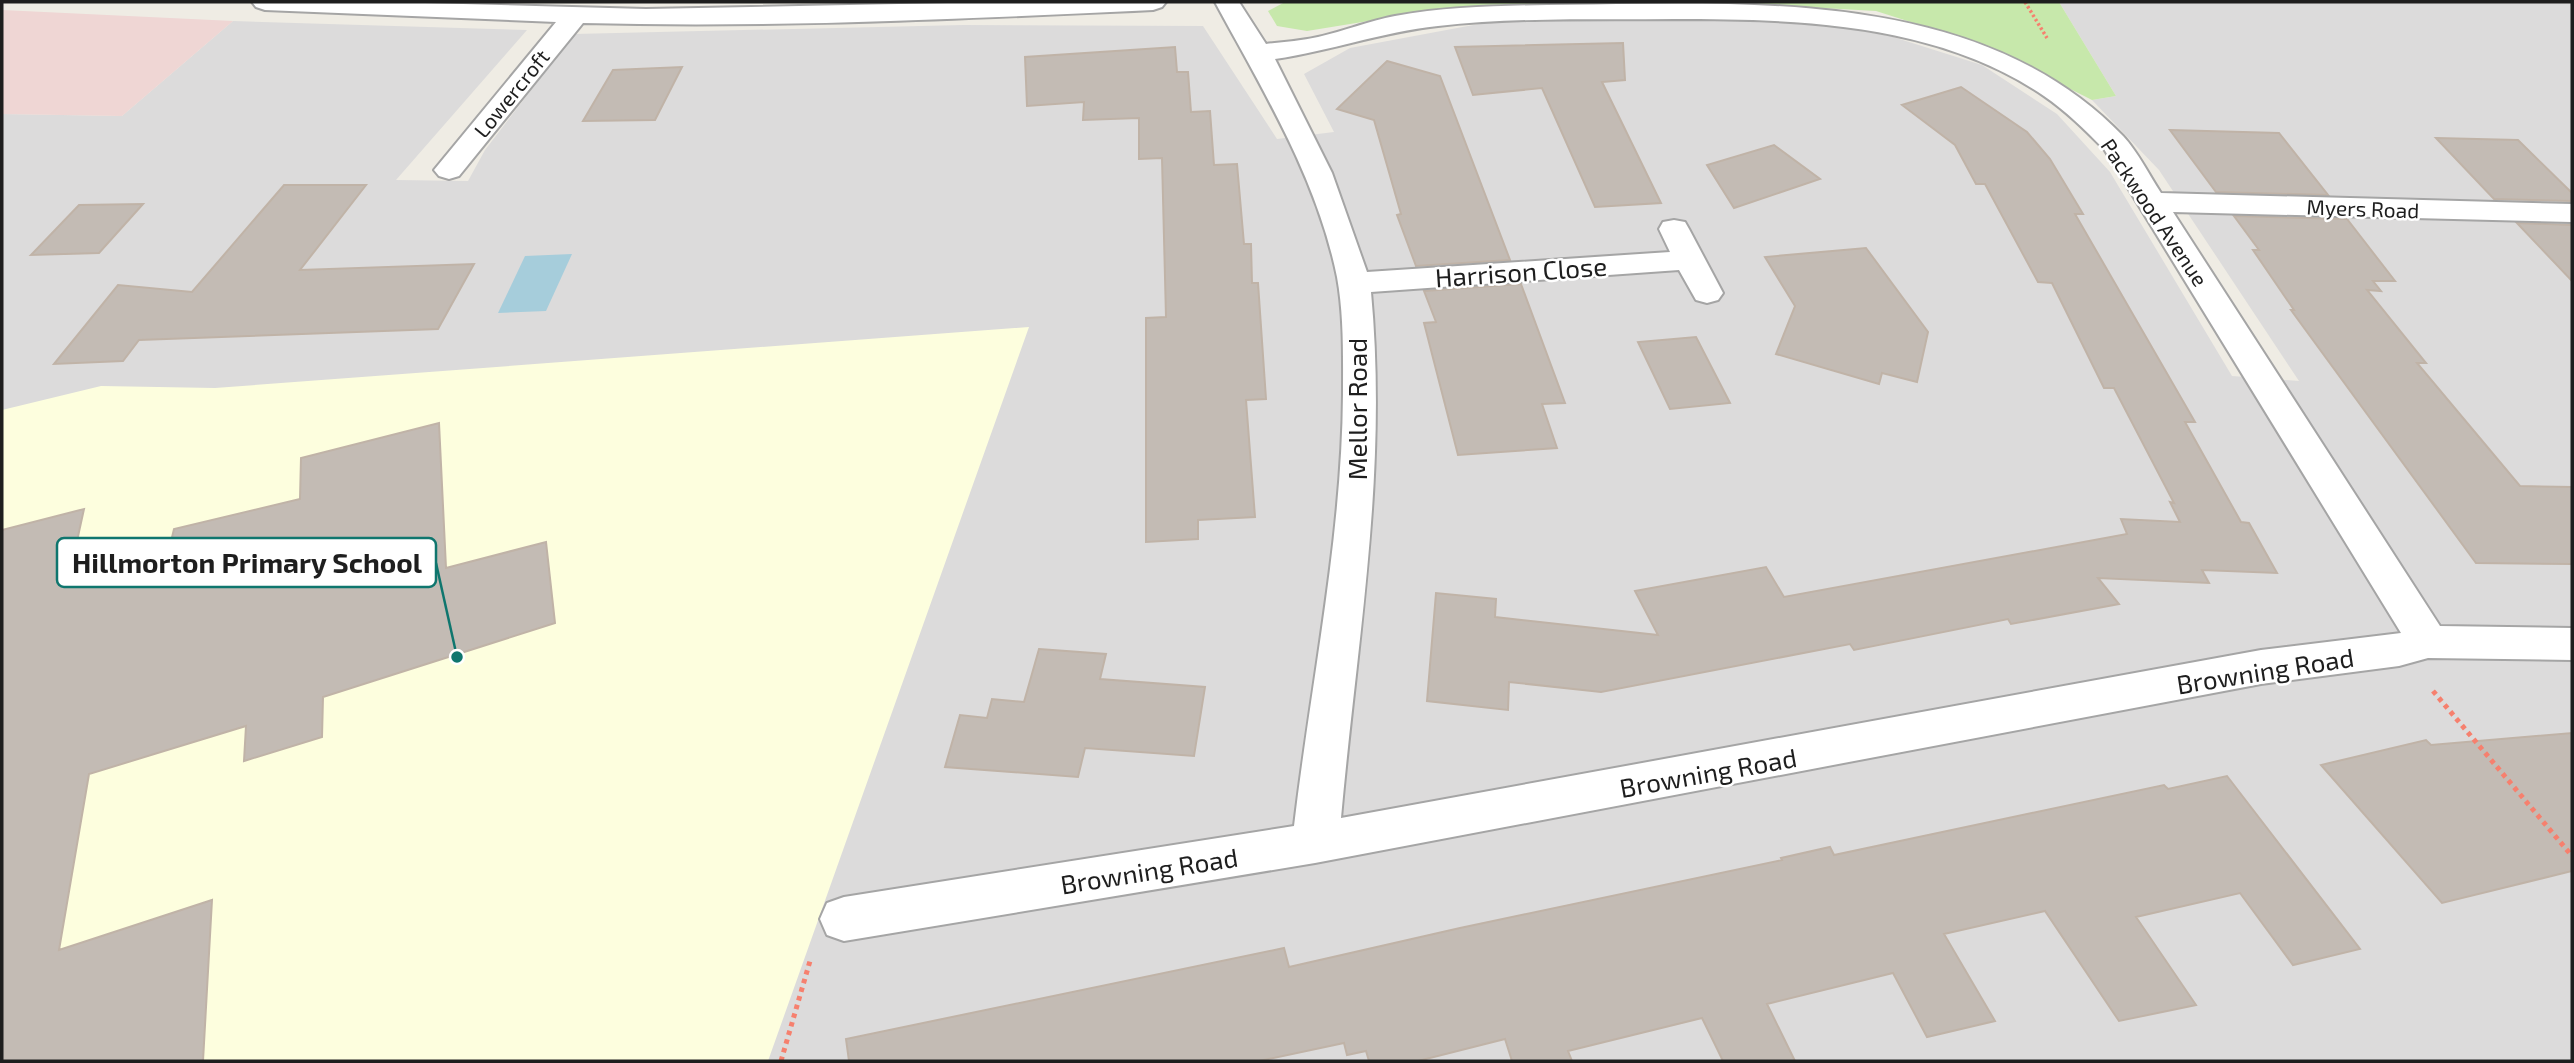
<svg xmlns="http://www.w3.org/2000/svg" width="2574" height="1063" font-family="'Exo 2',sans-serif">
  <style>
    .residential { fill: #dcdbdb }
    .commercial { fill: #efd6d4 }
    .education { fill: #fdfede }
    .grass { fill: #c7e8ab }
    .water { fill: #a6cddb }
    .building { fill: #c3bbb4; stroke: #c0b3a7; stroke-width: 2 }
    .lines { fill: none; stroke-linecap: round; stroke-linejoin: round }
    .minor-casing { stroke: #a5a5a5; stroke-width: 4 }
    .path-far1 { stroke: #f6806e; stroke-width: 3.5; stroke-dasharray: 2.5 2.5; stroke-linecap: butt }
    .path { stroke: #f6806e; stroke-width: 5; stroke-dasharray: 4.5 4.5; stroke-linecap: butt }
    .minor { fill: #fff; fill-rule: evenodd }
    .labels { text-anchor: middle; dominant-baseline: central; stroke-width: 5; stroke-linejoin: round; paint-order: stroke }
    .far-street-label { font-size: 21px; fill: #1e1e1e; stroke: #fff }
    .street-label { font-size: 26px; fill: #1e1e1e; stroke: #fff }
    .leader { fill: none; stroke: #0f766e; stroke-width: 2.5 }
    .callout-dot { fill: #0f766e; stroke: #fff; stroke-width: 2.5 }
    .callout { fill: #fff; stroke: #0f766e; stroke-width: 2.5 }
    .callout-label { font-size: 28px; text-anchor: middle; font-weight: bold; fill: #1e1e1e }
  </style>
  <rect width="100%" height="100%" fill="#efece4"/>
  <!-- residential -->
  <path class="residential" d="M2059 2H2572V1061H2V114L122 116 233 21 527 30 396 180 468 181 485 150 574 34 963 25 1203 26 1277 139 1334 132 1304 74 1350 48 1484 23 1735 15 1814 23 1890 36 1982 65 2057 114 2110 172 2232 376 2299 381 2159 170 2092 100 2116 96Z"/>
  <!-- commercial -->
  <path class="commercial" d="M2 10 233 21 122 116 2 114Z"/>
  <!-- education -->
  <path class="education" d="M1029 327 768 1061H2V410L101 386 215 388Z"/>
  <!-- grass -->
  <path class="grass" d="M1285 2H1632L1430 11 1307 31 1277 26 1268 11Z
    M1713 2H2059L2116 96 2092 100 1983 45 1876 11Z"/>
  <!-- water -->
  <path class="water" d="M572 254 546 311 498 313 525 256Z"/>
  <!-- building -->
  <path class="building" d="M1623 43 1625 80 1602 82 1661 203 1595 207 1542 88 1473 95 1455 47Z
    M1175 47 1177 72H1188L1191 112 1210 111 1214 165 1237 164 1244 244H1251L1252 283H1258L1266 399 1246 400 1255 517 1198 520V539L1146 542V318L1166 317 1162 158 1139 159V118L1083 120 1084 102 1027 106 1025 57Z
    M1387 61 1440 76 1510 260 1416 266 1397 215 1401 214 1374 120 1337 109Z
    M682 67 655 120 583 121 613 70Z
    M1961 87 2027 132 2050 159 2083 214H2075L2195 422H2185L2241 522 2249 523 2277 573 2202 570 2209 583 2098 578 2119 604 2011 624 2008 619 1854 650 1850 644 1601 692 1509 682 1508 710 1427 701 1436 593 1496 599 1495 617 1658 635 1635 591 1766 567 1784 597 2127 534 2121 519 2180 522 2170 502 2174 503 2114 388H2104L2052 283 2038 282 1985 184H1976L1955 145 1902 105Z
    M2170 130 2279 133 2328 195 2216 192Z
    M2436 138 2518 140 2572 193V201L2494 199Z
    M1774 145 1820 179 1734 208 1707 165Z
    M284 185H366L300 270 474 264 438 329 139 340 123 361 54 364 118 285 192 292Z
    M143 204 99 253 31 255 79 205Z
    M2234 216 2347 219 2395 281H2373L2381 291 2367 290 2426 363H2417L2520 486 2572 487V564L2476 563 2291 310H2294L2253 250H2259Z
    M2517 223 2572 225V281Z
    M1866 248 1928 332 1917 382 1882 373 1879 384 1776 354 1795 306 1765 257Z
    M1521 284 1565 403 1542 404 1557 448 1458 455 1424 323 1436 322 1424 291Z
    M1696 337 1730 403 1670 409 1638 342Z
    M439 423 446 568 546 542 555 623 323 697 322 737 244 761 246 726 89 774 59 950 212 900 203 1061H2V530L84 509 68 582 167 558 174 529 300 499 301 458Z
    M1039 649 1106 654 1100 679 1205 687 1194 756 1085 748 1078 777 945 767 960 715 987 718 992 699 1024 702Z
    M2572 733V871L2442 903 2321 765 2426 740 2431 745Z
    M2227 776 2360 949 2293 965 2240 893 2136 917 2196 1005 2119 1021 2045 911 1944 934 1995 1021 1927 1037 1893 973 1767 1004 1795 1061H1723L1702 1018 1568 1051 1572 1061H1512L1505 1039 1418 1061H1369L1366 1051 1347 1055 1344 1043 1259 1061H849L846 1039 1284 948 1289 967 1460 928 1782 860 1781 858 1830 847 1834 855 2164 785 2168 789Z"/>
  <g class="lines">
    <defs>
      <path id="minor" d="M252 2H387L646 9 998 2H1166L1162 7 1153 10C963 19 773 28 583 23L459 176 449 179 439 176 434 170 556 22 265 10 256 7Z
        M1215 2H1239L1266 44C1283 42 1301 41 1318 37 1344 31 1369 21 1395 16 1467 3 1543 6 1617 4 1790 2 1993 1 2123 136 2138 152 2149 175 2161 193L2572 204V222L2173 212 2440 626 2572 628V660L2428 658 2399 666 2261 684 1315 863 844 941 827 935 820 919 827 903 844 897 1294 826C1311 682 1342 539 1343 394 1343 356 1344 315 1337 277 1317 178 1262 89 1215 2ZM1674 19C1799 19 1937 23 2044 96 2066 111 2085 130 2104 149L2401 633 2261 650 1341 818C1357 638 1388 474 1371 292L1679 270 1696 300 1707 303 1718 300 1723 293 1689 229 1685 222 1674 220 1663 222 1659 229 1670 252 1367 272 1332 173 1275 59C1330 51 1382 32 1438 26 1516 17 1596 20 1674 19Z"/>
    </defs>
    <!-- minor casing -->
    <use href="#minor" class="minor-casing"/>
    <!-- path-far1 -->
    <path class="path-far1" d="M2025 2 2047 38"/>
    <!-- path -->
    <path class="path" d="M2433 691 2572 856
      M781 1061 810 961"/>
    <!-- minor -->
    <use href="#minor" class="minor"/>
  </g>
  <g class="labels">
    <!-- far-street labels -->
    <g class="far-street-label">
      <text transform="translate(511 93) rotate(-51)">Lowercroft</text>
      <text transform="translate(2363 208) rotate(2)">Myers Road</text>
      <text transform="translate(2155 212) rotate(56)">Packwood Avenue</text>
    </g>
    <!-- street labels -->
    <g class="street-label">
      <text transform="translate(1521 271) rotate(-4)">Harrison Close</text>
      <text transform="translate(1356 409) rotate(-90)">Mellor Road</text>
      <text transform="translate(2265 670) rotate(-9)">Browning Road</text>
      <text transform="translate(1708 772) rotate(-10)">Browning Road</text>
      <text transform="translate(1149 870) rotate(-9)">Browning Road</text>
    </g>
  </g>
  <!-- callouts -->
  <path class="leader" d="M457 657L436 563"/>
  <circle class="callout-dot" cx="457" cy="657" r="7"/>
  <rect class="callout" x="57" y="538" width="379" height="49" rx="7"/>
  <g class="callout-label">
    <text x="247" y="573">Hillmorton Primary School</text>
  </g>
  <!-- border -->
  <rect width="2574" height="1063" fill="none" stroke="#1e1e1e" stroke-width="7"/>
</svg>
